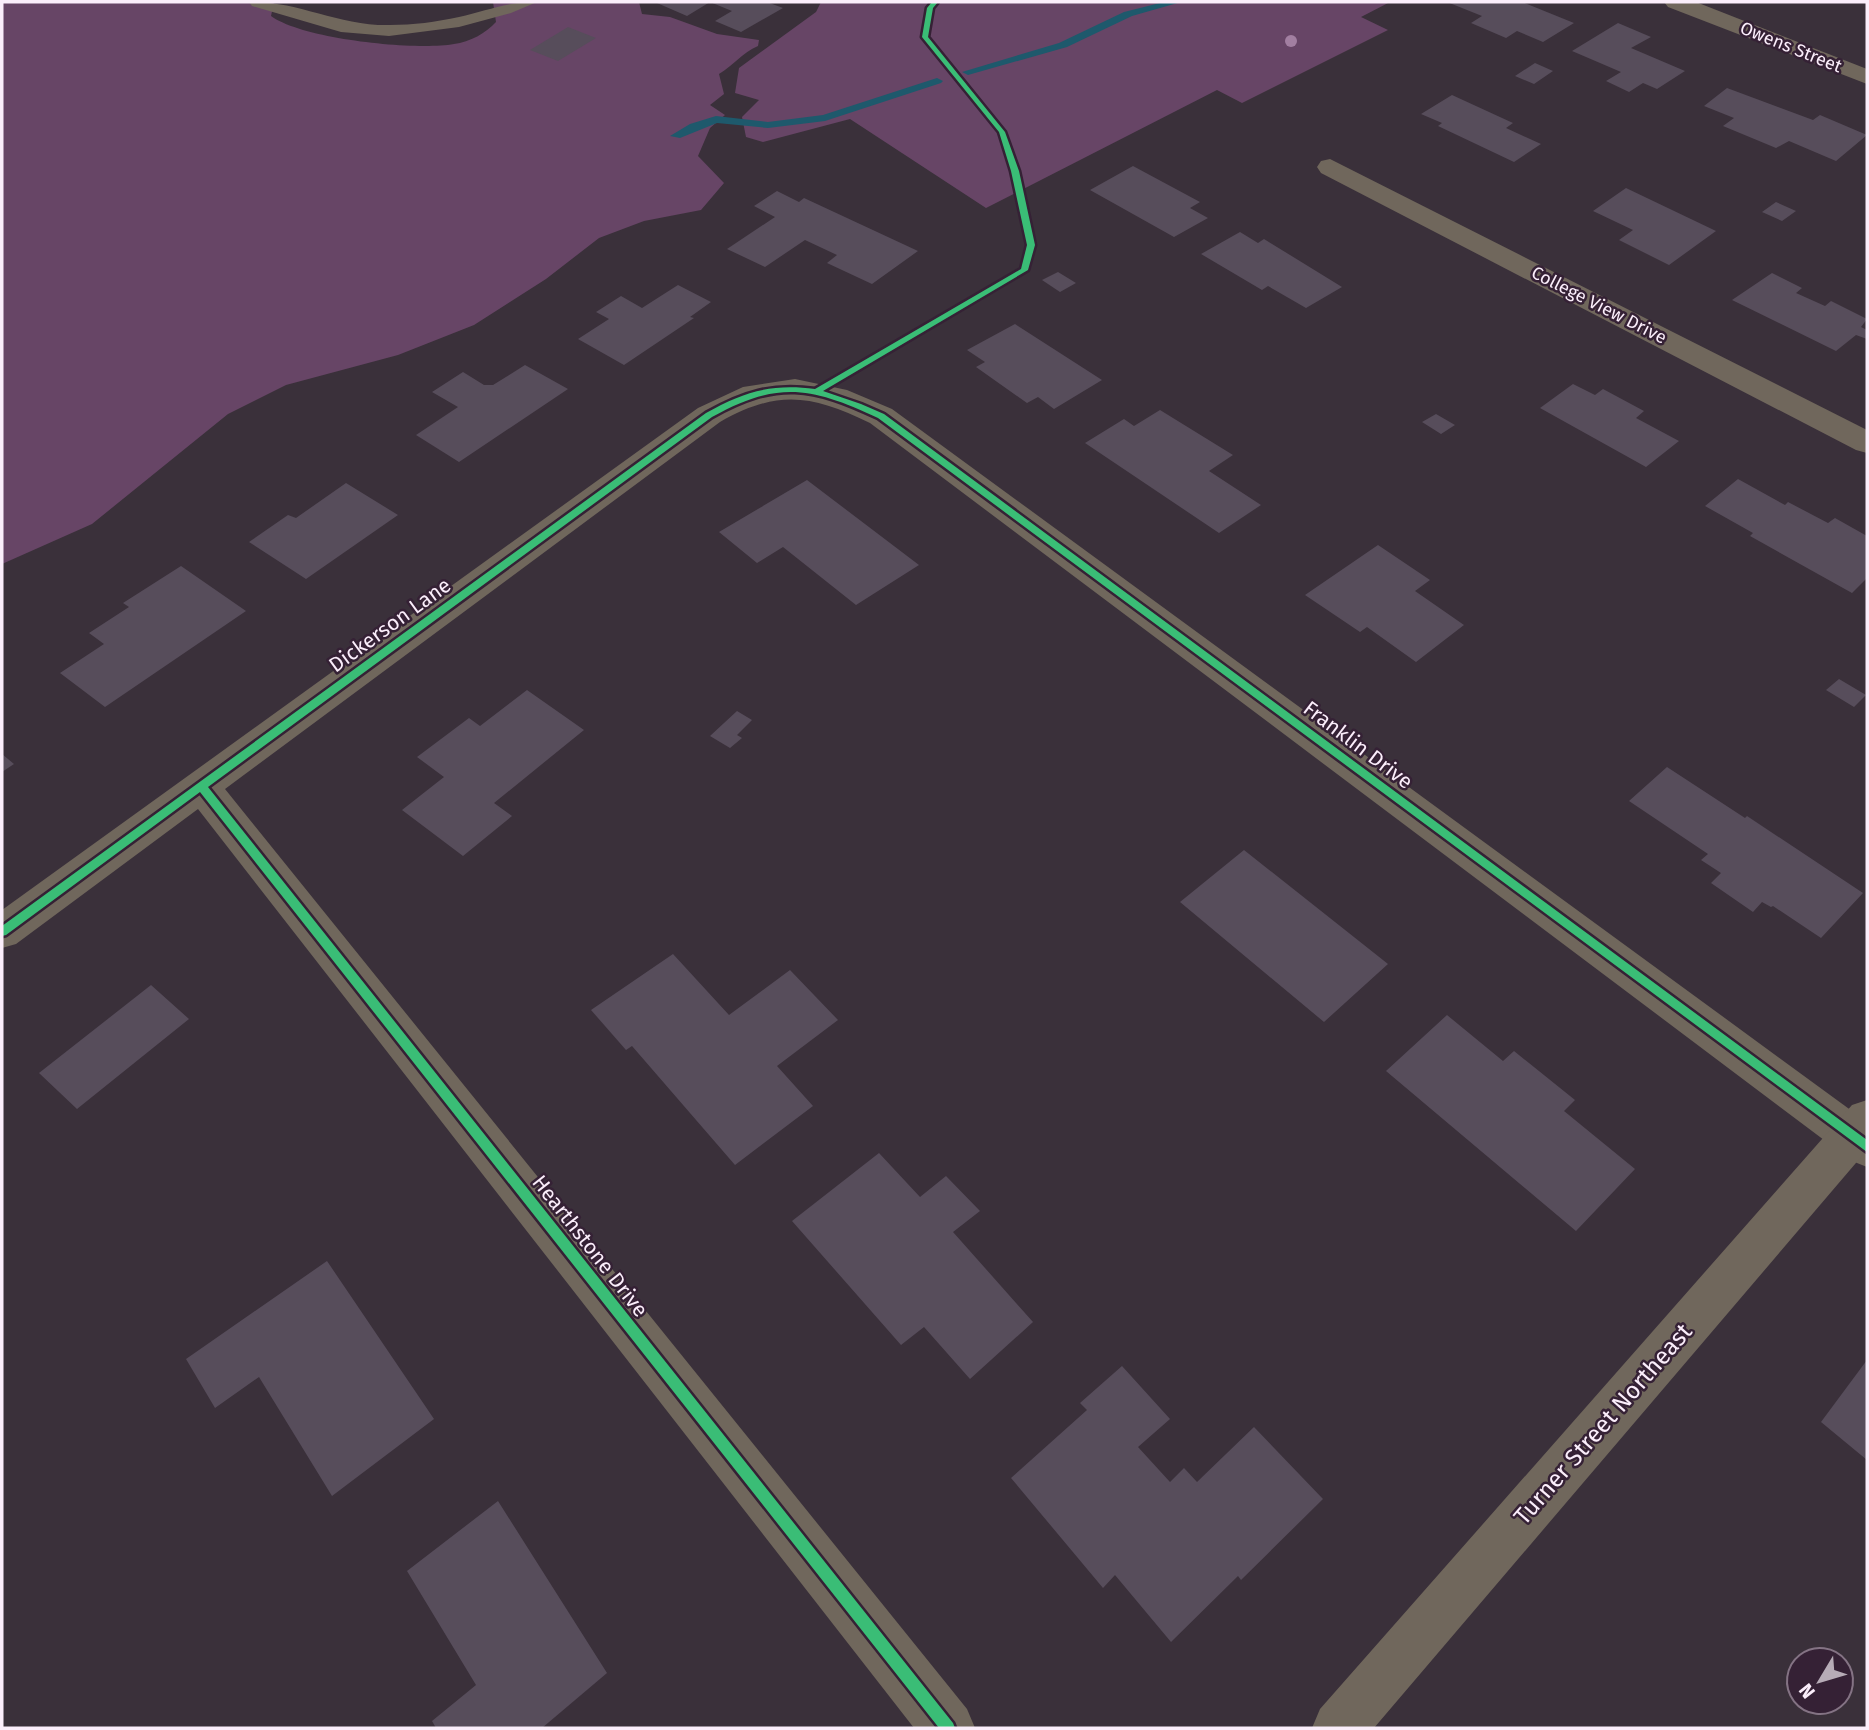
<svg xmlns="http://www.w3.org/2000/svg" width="1869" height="1730" font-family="'Fira Sans',sans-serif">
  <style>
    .green { fill: #674566 }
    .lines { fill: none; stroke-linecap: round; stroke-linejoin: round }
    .stream { fill: #1e596c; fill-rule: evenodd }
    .building { fill: #574d5b }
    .service { fill: #70675c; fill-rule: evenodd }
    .minor { fill: #70675c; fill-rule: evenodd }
    .tertiary { fill: #70675c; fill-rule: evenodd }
    .cycleway-casing { stroke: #352135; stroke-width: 5 }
    .cycleway { fill: #3abd76; fill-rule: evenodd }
    .tree { fill: #a27fa1 }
    .labels { text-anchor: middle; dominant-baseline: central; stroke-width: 5; stroke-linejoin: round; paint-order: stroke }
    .far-street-label { font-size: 18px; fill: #fbeefb; stroke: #352135 }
    .street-label { font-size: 21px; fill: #fbeefb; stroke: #352135 }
    .near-street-label { font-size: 24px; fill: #fbeefb; stroke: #352135 }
  </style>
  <rect width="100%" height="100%" fill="#3a303a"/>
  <!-- green -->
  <path class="green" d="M2 2H274L271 16C302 39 415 51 454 44 470 42 486 33 496 22L493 2H639L642 14 670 17 717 34 759 40 758 46C742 53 734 65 719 74L724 94 710 105 725 115 710 128 698 156 724 183 701 210 644 221 599 238 546 279 474 325 398 355 286 385 228 414 92 524 2 564Z
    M821 2H1390L1361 17 1388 30 1242 103 1217 90 986 208 850 119 763 142 746 137 742 117 759 100 735 93 739 68 816 12Z"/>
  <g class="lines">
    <!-- stream -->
    <path class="stream" d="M1164 2H1181L1132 16 1067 47 968 75 962 72 1059 43 1124 12Z
      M937 78 943 81 941 83 825 121 768 128 717 123 680 138 670 136 690 124 716 116 768 122 823 115Z"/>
  </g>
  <!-- building -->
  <path class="building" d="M660 2H767L783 8 741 32 715 21 732 11 710 2 687 16 657 3Z
    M1447 2H1522L1574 23 1543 42 1517 31 1506 38 1471 23 1482 16Z
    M1618 23 1651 37 1631 48 1685 71 1657 89 1643 83 1629 92 1606 81 1621 72 1572 51Z
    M568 27 596 38 558 61 530 50Z
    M1535 63 1553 71 1534 84 1515 76Z
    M1727 88 1813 120 1820 115 1867 135 1836 161 1789 141 1776 148 1723 126 1734 118 1704 106Z
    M1452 95 1513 123 1506 128 1541 144 1514 162 1438 126 1442 123 1421 114Z
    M1133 166 1200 202 1190 208 1208 218 1174 237 1090 190Z
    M1626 188 1716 231 1669 265 1619 240 1633 230 1593 211Z
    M777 191 799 202 804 198 918 251 872 284 827 263 837 255 805 240 765 267 727 249 775 217 754 206Z
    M1776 202 1796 211 1782 221 1762 212Z
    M1240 232 1258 243 1264 239 1342 287 1306 308 1268 286 1262 290 1201 254Z
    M1058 272 1076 283 1060 292 1042 280Z
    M1772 273 1802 288 1796 293 1825 306 1831 301 1867 319 1861 327 1867 330V339L1856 335 1836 351 1732 300Z
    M678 285 711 302 690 317 694 318 624 365 578 339 609 319 596 312 621 296 642 308Z
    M1015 324 1102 380 1054 409 1038 397 1027 403 976 367 985 362 967 350Z
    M525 365 568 389 459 462 416 435 458 407 432 392 463 372 484 385H493Z
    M1573 384 1595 395 1603 389 1644 411 1636 418 1679 441 1646 467 1540 408Z
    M1160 410 1233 455 1209 471 1261 505 1219 533 1085 443 1124 419 1134 426Z
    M1436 414 1455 425 1441 434 1422 422Z
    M1738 479 1785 505 1788 502 1828 523 1835 518 1867 536V578L1852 593 1750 536 1753 533 1705 506Z
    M807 480 919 565 856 605 783 547 757 563 719 532Z
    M346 483 398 515 306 579 249 542 288 515 296 518Z
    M1378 545 1430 580 1415 591 1464 625 1416 662 1367 627 1360 632 1305 595Z
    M181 566 246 611 105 707 60 673 104 644 89 633 129 607 123 603Z
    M1839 679 1866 695 1854 707 1826 690Z
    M527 690 584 730 494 803 512 816 463 856 402 810 444 777 417 757 469 718 480 726Z
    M737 711 752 720 737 735 742 738 730 748 710 736Z
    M2 754 14 764 2 772Z
    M1667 767 1745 818 1747 816 1863 893 1821 938 1773 906 1771 907 1762 902 1753 912 1711 883 1721 873 1701 860 1708 854 1629 801Z
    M1244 850 1388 964 1324 1022 1180 902Z
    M673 954 729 1015 790 970 838 1020 777 1066 813 1106 735 1165 632 1046 626 1050 591 1010Z
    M151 985 189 1019 77 1109 39 1073Z
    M1447 1015 1503 1061 1514 1051 1575 1100 1564 1111 1635 1169 1576 1231 1386 1071Z
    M879 1153 920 1197 946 1176 980 1211 953 1232 1033 1322 970 1379 924 1327 901 1345 792 1221Z
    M327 1261 434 1419 332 1496 259 1377 215 1408 186 1359Z
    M1867 1360V1460L1821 1422Z
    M1122 1366 1170 1419 1138 1447 1170 1482 1184 1468 1197 1482 1254 1427 1323 1499 1241 1580 1238 1576 1171 1642 1115 1575 1103 1588 1011 1478 1087 1410 1080 1403Z
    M498 1501 607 1673 542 1728H436L432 1721 476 1685 407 1571Z"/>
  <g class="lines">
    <!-- service -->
    <path class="service" d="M249 2C296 0 338 26 390 25 413 25 436 22 459 17 486 11 509 1 537 2L511 13 459 27 389 36 341 32 252 6Z"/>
    <!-- minor -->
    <path class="minor" d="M1330 159 1867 430V453L1856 450 1321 173 1317 167 1321 161Z
      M795 379 847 390 892 409 1867 1122V1167L1852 1161 870 423C812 395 778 389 720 422L225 789 967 1709 975 1728H914L198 809 16 944 2 948V910L698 408 743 387Z"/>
    <!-- tertiary -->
    <path class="tertiary" d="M1664 2H1696L1867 69V84L1668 7Z
      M1867 1100V1150L1374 1728H1312L1320 1709 1852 1105Z"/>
    <defs>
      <path id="cycleway" d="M932 2H938L933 8 928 37 1005 132 1019 171 1035 245 1028 270 823 391 861 404 884 414 1867 1140V1152L878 418C812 387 778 380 712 417L208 787 953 1723 955 1728H939L200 792 6 935 2 936V926L706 413C743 392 772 383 815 389L1021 269 1027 245 1011 171 999 132 922 37 927 8Z"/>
    </defs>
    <!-- cycleway casing -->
    <use href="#cycleway" class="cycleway-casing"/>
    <!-- cycleway -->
    <use href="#cycleway" class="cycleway"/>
  </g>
  <!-- trees -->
  <circle class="tree" cx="1291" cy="41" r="6"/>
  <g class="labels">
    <!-- far-street labels -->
    <g class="far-street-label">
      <text transform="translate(1791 47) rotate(22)">Owens Street</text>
      <text transform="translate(1599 305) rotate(27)">College View Drive</text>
    </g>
    <!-- street labels -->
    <g class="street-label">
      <text transform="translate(390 625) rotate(-36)">Dickerson Lane</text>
      <text transform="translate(1358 745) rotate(37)">Franklin Drive</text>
      <text transform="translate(590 1246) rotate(52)">Hearthstone Drive</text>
    </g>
    <!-- near-street labels -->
    <g class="near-street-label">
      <text transform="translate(1603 1424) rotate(-49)">Turner Street Northeast</text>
    </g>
  </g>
  <!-- border -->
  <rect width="1869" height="1730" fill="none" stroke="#fbeefb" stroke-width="7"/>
  <!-- north arrow -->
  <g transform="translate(1820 1681) rotate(232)"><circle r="33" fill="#352135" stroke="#847384" stroke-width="2"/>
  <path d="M0-5L12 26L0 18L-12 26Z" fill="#b7acb7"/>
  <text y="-10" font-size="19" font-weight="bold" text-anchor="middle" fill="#fbeefb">N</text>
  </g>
</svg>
